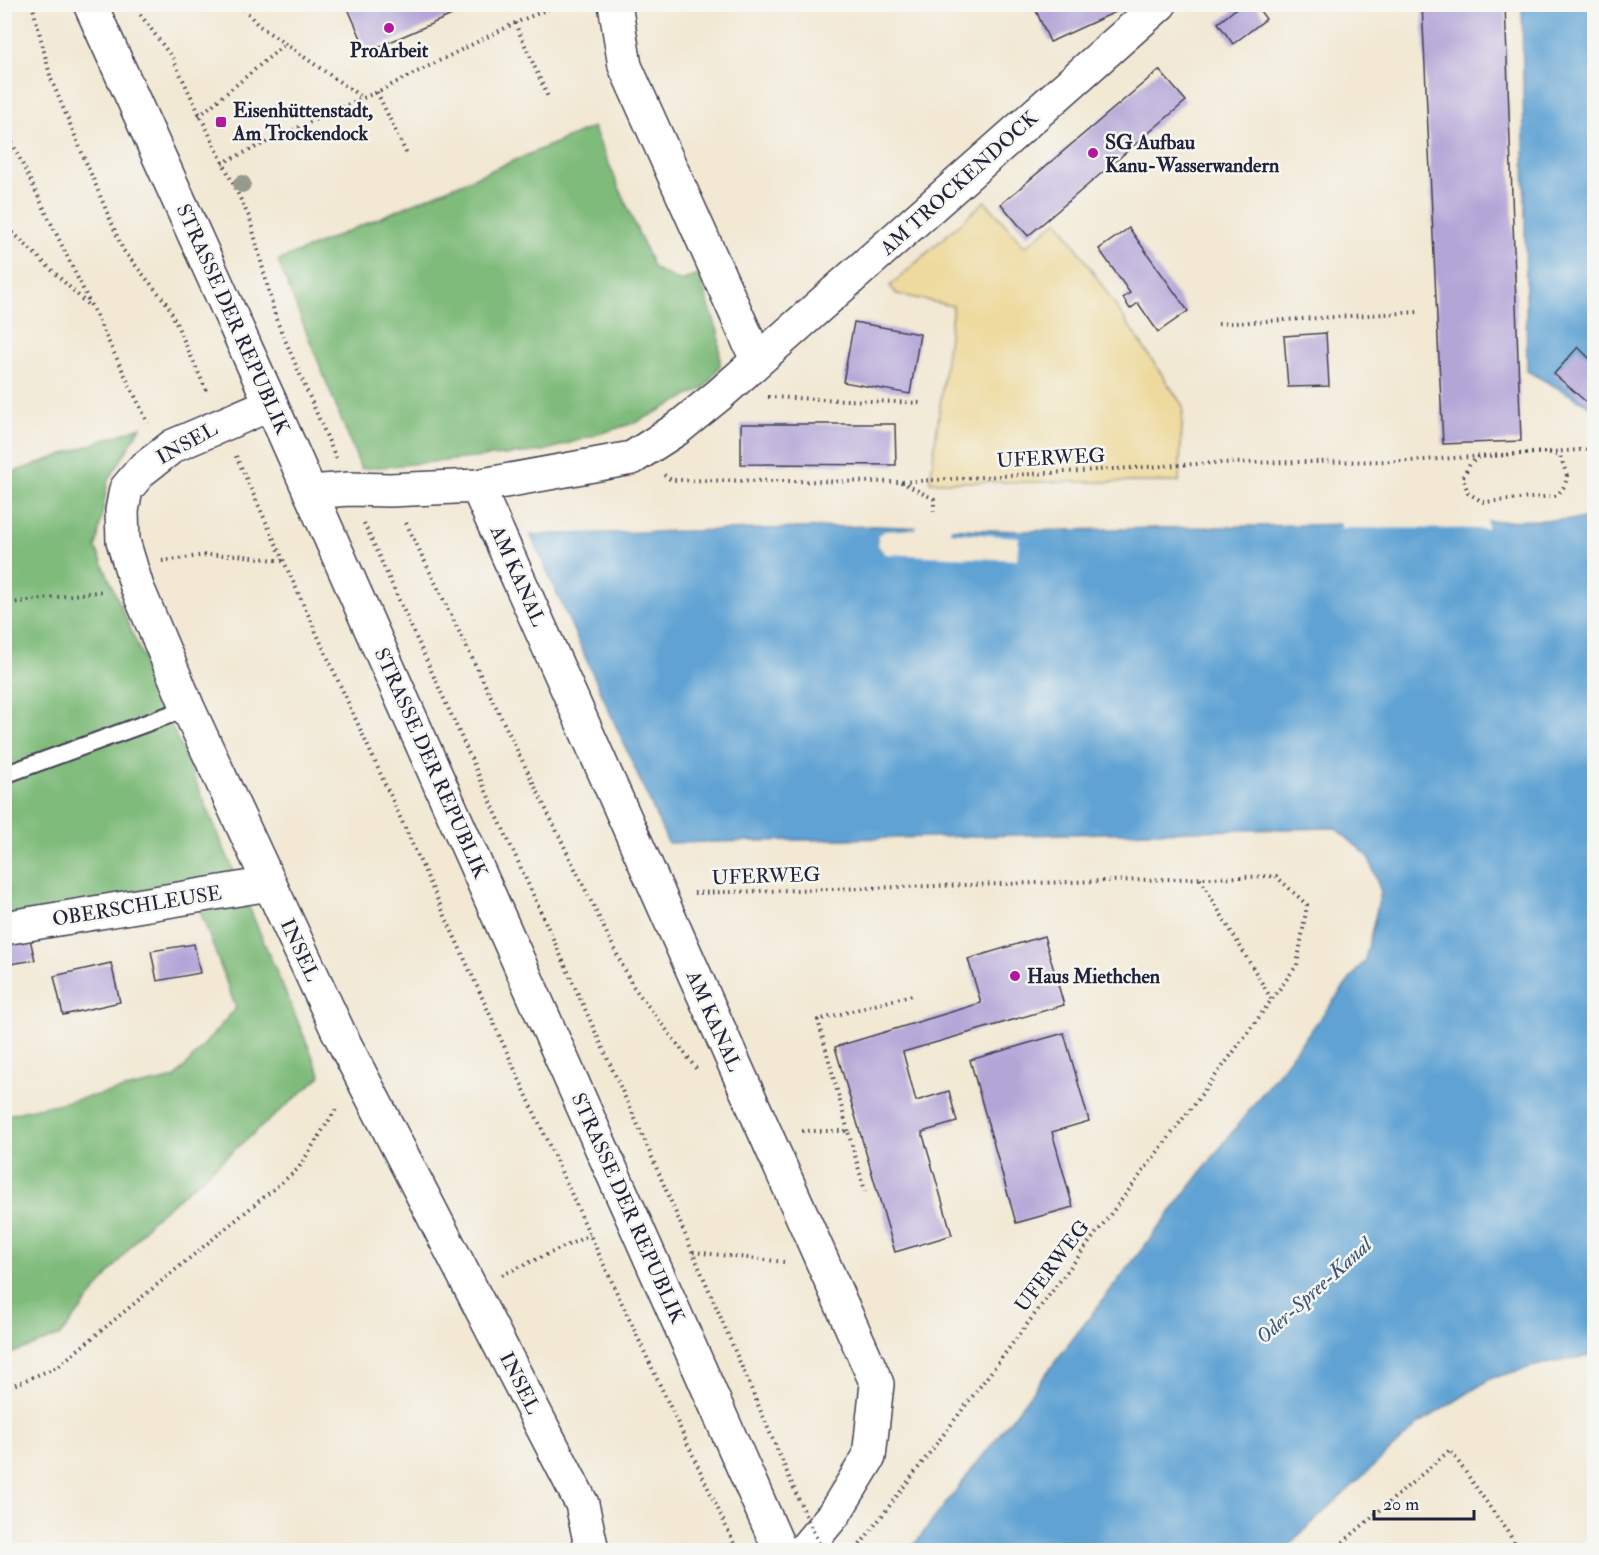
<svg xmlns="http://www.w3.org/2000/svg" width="1599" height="1555" font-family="'IM FELL Double Pica',serif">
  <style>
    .forest { fill: #7fbb7a; stroke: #506e5a; stroke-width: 1.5 }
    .sand { fill: #eeda9e; stroke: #887e6c; stroke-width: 1.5 }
    .water { fill: #5ea2d3; stroke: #406287; stroke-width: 1.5 }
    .pier { fill: #f2e8d3 }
    .building { fill: #b4a5d7 }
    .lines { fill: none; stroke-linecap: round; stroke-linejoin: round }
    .service-casing { stroke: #414052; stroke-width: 20 }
    .minor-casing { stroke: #414052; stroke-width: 36 }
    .secondary-casing { stroke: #414052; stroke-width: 36 }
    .path { stroke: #414052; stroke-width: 4; stroke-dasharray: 1.5 4.5; stroke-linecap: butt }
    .service { stroke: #fff; stroke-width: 16 }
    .minor { stroke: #fff; stroke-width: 33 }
    .secondary { stroke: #fff; stroke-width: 33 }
    .path-bridge { stroke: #414052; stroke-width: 4; stroke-dasharray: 1.5 4.5; stroke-linecap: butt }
    .tree { fill: #949a8d }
    .poi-dot { fill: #b5179e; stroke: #f6f6f2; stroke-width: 2 }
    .labels { text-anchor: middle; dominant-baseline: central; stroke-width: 5; stroke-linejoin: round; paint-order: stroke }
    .poi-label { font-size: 20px; font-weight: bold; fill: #22223b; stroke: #f6f6f2; text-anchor: start }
    .street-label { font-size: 20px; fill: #22223b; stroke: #f6f6f2 }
    .water-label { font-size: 21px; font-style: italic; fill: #3a5578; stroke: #f6f6f2 }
  </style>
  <rect width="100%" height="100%" fill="#f6f6f2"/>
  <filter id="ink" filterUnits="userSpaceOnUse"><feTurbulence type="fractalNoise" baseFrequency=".0167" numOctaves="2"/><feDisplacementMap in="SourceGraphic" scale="12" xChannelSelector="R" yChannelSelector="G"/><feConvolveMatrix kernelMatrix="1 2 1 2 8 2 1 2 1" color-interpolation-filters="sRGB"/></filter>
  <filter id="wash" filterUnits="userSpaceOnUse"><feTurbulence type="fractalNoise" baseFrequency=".008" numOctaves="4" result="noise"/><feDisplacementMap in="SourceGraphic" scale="24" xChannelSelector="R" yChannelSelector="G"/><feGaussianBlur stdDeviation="1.35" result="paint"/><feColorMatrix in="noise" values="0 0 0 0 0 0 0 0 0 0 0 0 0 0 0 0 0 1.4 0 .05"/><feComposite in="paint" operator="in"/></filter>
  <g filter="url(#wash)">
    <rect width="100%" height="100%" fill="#f2e8d3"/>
    <!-- forest -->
    <path class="forest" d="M593 127 654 269 680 281 699 275 719 335 720 366 704 388 637 422 544 451 361 469 278 261Z
      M141 427 108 481 96 548 321 1076 149 1223 61 1335 5 1356V1115L175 1078 236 1008 191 887 5 916V475Z"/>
    <!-- sand -->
    <path class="sand" d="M985 201 1025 247 1058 220 1183 406 1179 482H930L953 306 897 294 890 286Z"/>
    <!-- water -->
    <path class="water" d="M1522 5H1594V408L1527 371Z
      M1594 519V1355L1539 1365 1492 1378 1420 1423 1283 1550H910L1365 960 1381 892 1368 856 1335 828 668 843 531 535 874 526 1018 531Z"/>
    <!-- pier -->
    <path class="pier" d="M1487 518V529L1341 528V521Z
      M917 525 950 526V532L1019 537 1017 560 885 554 878 545V535L885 531 916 529Z"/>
    <g id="blocks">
      <!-- building -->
      <path class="building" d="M346 4H477L367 52Z
        M1033 4H1133L1050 42Z
        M1242 4H1255L1266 19 1233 44 1218 23Z
        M1422 4H1505L1521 441 1443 444Z
        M1159 70 1186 101 1028 236 1001 204Z
        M1129 228 1188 311 1158 332 1138 303 1130 309 1123 298 1130 293 1099 249Z
        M854 322 920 334 910 394 843 382Z
        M1326 333 1329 386 1288 387 1284 336Z
        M1578 347 1594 363V402L1591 406 1554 374Z
        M741 424H895L896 465 741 464Z
        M29 935 35 960 4 965V940Z
        M1044 936 1064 1005 903 1052 916 1101 949 1091 957 1122 922 1132 952 1235 895 1252 835 1047 981 1003 968 959Z
        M194 944 200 973 157 981 151 951Z
        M111 963 120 1002 63 1015 54 976Z
        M1064 1033 1089 1121 1052 1132 1073 1207 1016 1223 970 1060Z"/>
    </g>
  </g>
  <g filter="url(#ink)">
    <use href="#blocks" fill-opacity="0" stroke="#414052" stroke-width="1.5"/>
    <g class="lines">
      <defs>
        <path id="service" d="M4 775 188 708"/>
        <path id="minor" d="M615 4 625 66 757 360
          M271 404 173 446 142 470 126 489 122 511 123 541 137 587 188 708 338 1031 582 1504 592 1550
          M477 486 877 1384 869 1457 834 1514 804 1550
          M310 492 349 489 390 490 477 486 632 458 677 429 719 395 1160 4
          M4 928 269 884"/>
        <path id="secondary" d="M90 4 271 404 780 1550"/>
      </defs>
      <!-- service casing -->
      <use href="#service" class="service-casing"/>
      <!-- minor casing -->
      <use href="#minor" class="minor-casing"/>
      <!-- secondary casing -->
      <use href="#secondary" class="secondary-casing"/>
      <!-- path -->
      <path class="path" d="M32 4 51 79 123 250 168 305 208 394
        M135 4 140 14 173 59 250 219 276 319 336 458
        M240 4 258 25 363 98 377 92 515 23 560 4
        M515 23 548 97
        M377 92 408 157
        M199 116 284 45
        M4 126 148 423
        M222 163 362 98
        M4 224 88 305
        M1218 324 1418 312
        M768 397 922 403
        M236 456 590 1235 737 1550
        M664 475 671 480 901 482 1212 463 1408 461 1547 452 1560 456 1567 475
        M901 482 934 499V515
        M364 523 645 1141 798 1498
        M406 523 632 985 698 1071
        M162 561 207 555H237L283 561
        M4 604 104 591
        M1200 879 1272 1000
        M694 893 1276 876 1307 905 1297 965 1232 1054 856 1550
        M802 1131H848L865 1191
        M848 1131 818 1020 912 995
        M693 1252 785 1262
        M502 1275 590 1235
        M4 1389 57 1367 298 1169 338 1106
        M1334 1550 1450 1450 1520 1550"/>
      <!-- service -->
      <use href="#service" class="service"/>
      <!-- minor -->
      <use href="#minor" class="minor"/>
      <!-- secondary -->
      <use href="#secondary" class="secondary"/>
      <!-- path-bridge -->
      <path class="path-bridge" d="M1567 475C1566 485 1563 490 1555 496L1483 502 1468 493 1463 477 1470 464 1479 457 1594 449
        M798 1498 822 1550"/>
    </g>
    <!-- trees -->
    <circle class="tree" cx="242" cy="184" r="9"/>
  </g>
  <!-- markers -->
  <g class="poi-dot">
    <circle cx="389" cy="28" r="6"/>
    <rect x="215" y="116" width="12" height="12" rx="3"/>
    <circle cx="1093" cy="153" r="6"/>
    <circle cx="1015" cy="976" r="6"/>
  </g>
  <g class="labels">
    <!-- poi labels -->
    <g class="poi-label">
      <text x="389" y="50" text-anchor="middle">ProArbeit</text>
      <text x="233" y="110">Eisenhüttenstadt,<tspan x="233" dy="23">Am Trockendock</tspan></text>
      <text x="1105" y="142">SG Aufbau<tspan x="1105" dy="23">Kanu-Wasserwandern</tspan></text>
      <text x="1027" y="976">Haus Miethchen</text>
    </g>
    <!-- street labels -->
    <g class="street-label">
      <text transform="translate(959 183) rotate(-42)">AM TROCKENDOCK</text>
      <text transform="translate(233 319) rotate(66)">STRASSE DER REPUBLIK</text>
      <text transform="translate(187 443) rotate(-29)">INSEL</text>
      <text transform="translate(1051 458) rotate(-3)">UFERWEG</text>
      <text transform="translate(518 576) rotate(66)">AM KANAL</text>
      <text transform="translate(431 763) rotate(66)">STRASSE DER REPUBLIK</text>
      <text transform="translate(766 876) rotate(-2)">UFERWEG</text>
      <text transform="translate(137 906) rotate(-9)">OBERSCHLEUSE</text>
      <text transform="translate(300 950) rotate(65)">INSEL</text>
      <text transform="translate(714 1021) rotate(66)">AM KANAL</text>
      <text transform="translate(628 1208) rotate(66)">STRASSE DER REPUBLIK</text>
      <text transform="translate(1052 1266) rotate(-53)">UFERWEG</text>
      <text transform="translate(520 1383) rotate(63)">INSEL</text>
    </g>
    <!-- water labels -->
    <g class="water-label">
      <text transform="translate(1314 1291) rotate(-42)">Oder-Spree-Kanal</text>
    </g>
  </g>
  <!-- margin -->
  <rect width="1599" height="1555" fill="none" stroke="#f6f6f2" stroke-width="24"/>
  <!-- scale -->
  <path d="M1374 1510v9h100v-9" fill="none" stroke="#22223b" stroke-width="3"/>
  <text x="1383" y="1510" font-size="18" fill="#22223b" stroke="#f6f6f2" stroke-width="4.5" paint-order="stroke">20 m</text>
</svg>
